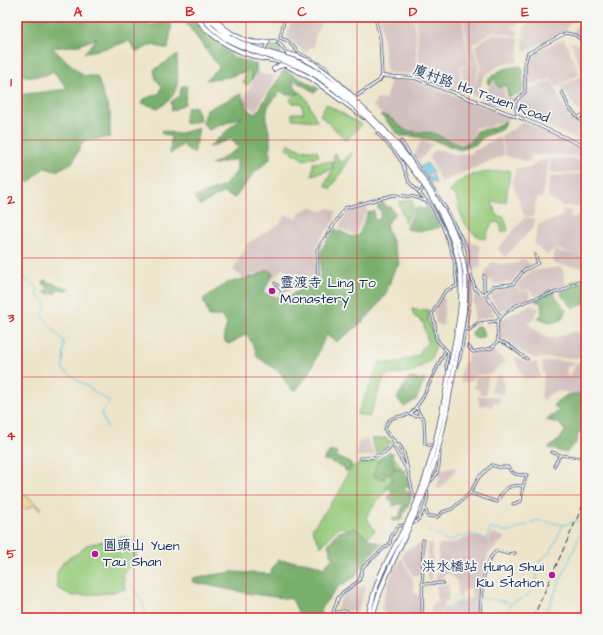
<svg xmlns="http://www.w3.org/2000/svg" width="603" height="635" font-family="'Architects Daughter','LXGW WenKai TC',sans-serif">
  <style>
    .industrial { fill: #d1bfbe }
    .green { fill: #97cb7c; stroke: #597d6d }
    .forest { fill: #79af6c; stroke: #4a6f65 }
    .sand { fill: #eeda9e; stroke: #84847e }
    .water { fill: #62c6e0; stroke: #3e7a9f }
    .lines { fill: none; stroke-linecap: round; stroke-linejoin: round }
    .stream { stroke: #62c6e0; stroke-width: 1 }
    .minor-casing { stroke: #3a4a6e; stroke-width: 3 }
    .tertiary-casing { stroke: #3a4a6e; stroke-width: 3.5 }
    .motorway-casing { stroke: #3a4a6e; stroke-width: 5.5 }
    .minor { stroke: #fff; stroke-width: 1.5 }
    .tertiary { stroke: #fff; stroke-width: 2 }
    .motorway { stroke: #fff; stroke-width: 4 }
    .rail { stroke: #1b2f5e; stroke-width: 1; stroke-dasharray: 6 3; stroke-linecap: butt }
    .motorway-bridge-casing { stroke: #3a4a6e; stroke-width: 5.5; stroke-linecap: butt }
    .motorway-bridge { stroke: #fff; stroke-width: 4 }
    .grid { fill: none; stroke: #d62828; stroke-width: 1; stroke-opacity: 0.55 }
    .poi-dot { fill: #b5179e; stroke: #f6f6f2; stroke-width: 1.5 }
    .labels { text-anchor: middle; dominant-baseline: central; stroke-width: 3.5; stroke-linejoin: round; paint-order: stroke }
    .street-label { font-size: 14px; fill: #1b2f5e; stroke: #f6f6f2 }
    .poi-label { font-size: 14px; fill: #1b2f5e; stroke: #f6f6f2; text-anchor: start }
    .neatline { fill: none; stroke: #d62828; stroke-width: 1.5 }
    .grid-label { font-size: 13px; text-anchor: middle; font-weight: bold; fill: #d62828 }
  </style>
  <rect width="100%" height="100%" fill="#f6f6f2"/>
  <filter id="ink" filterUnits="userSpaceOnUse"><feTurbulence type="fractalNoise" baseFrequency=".025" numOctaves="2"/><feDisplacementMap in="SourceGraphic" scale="8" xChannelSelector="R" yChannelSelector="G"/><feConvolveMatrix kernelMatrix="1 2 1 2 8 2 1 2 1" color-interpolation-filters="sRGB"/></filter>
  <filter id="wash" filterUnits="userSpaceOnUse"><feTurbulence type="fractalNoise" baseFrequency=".012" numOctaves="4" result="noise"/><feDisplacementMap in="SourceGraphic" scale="16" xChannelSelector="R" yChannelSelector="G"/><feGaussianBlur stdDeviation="0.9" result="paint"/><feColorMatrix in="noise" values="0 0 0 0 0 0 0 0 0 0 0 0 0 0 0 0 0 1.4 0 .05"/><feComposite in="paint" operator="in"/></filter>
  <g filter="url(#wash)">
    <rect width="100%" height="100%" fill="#ede5ca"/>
    <!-- industrial -->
    <path class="industrial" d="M380 17H414L418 75 387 72Z
      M416 17H462L469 66H460L462 91 420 77Z
      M464 17H522L524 19 512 28 518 30 517 36 493 31 472 45 479 65 473 92 481 66 475 46 493 33 519 39 518 62 501 64 484 76 477 97 465 90 461 68 470 66Z
      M537 17H572L566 31 526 51 523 50 524 27Z
      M297 19 321 24 314 39V48L310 47 306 54 287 37 290 24Z
      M586 20V43L573 32 577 25Z
      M564 39 580 74 556 87 552 79 527 86 528 59 530 54Z
      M575 42 586 50V110L579 112 561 87 583 75 571 43Z
      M259 72 264 75H276L255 111 245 103V95Z
      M391 80H411L510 116 508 119 488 127 475 128 473 143 459 148 404 132 372 106 377 99 385 100Z
      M495 81 497 89 505 87 504 97 513 96V100L496 106 483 101 488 88Z
      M552 81 570 120 578 118 586 144 520 113 519 102 530 88Z
      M522 121 586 150V156L532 155 529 162 506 156 501 136 515 128Z
      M500 136 504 155 441 182 429 158 434 151 440 150 456 155 469 154Z
      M421 141 433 144 419 161 415 154Z
      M551 158H571L586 162V166L579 172 549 173Z
      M539 160H549L542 198H537L533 217 524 215 512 181 516 168H530Z
      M586 173V207L562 206 548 197 549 177Z
      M312 207 321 211 330 208 336 211 334 222 320 239 316 247V273L315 277 298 279 283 268 273 279 261 272 243 278 233 270 248 243 279 224 286 215 297 218 301 211Z
      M368 208 355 235 339 228 349 210Z
      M562 209 571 211 570 217 586 216V251L579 254 555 249 547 255 534 244 538 225 563 216Z
      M525 217 535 219 533 228 505 257 498 249Z
      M466 238 480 247 481 267 475 269 470 263Z
      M554 251 586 255V268L554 264Z
      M524 259 534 268 523 274 519 272 511 282 493 284V280H486L485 272 492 262 505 265 514 264Z
      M562 267 566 286 535 296 529 289 519 291 517 283 532 271Z
      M516 285 518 292 529 291 530 298 500 311 489 294Z
      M474 295 485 299 495 315 474 321Z
      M441 297 445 299 443 326 436 323 434 312Z
      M530 305 540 309 528 325 549 339 576 331 586 340V358H533L520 351 509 342 500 339 499 321Z
      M495 351 505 362 490 374 477 375 470 382H461L460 375 464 362 467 361V356L471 353Z
      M514 357 526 362 537 363 540 377 524 379Z
      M557 360 575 362 574 365 568 366 566 372 568 378 577 362 586 361V398L562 391 554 392 547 396 544 402 541 396 544 375 542 365 543 362Z
      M503 375 504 395 491 392 496 376Z
      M488 376 486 394H480L479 389 474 388 476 377Z
      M478 396 500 397 499 403H493L492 408 488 405 479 406Z
      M367 439 375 456H357L358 442Z
      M450 467 457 468 440 489 437 488 440 471Z
      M492 533 506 537 488 554 481 580 480 597H472L471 588 462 592 461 597 458 598 457 581 449 573 444 575 440 582 435 581 438 569V544H451L472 536 488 540Z
      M432 543 433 570 431 580H427L428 544Z
      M423 544 419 576H413L402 555 407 549Z
      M402 558 413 580 414 592 421 598 423 609 419 616 406 615 385 617 381 607 393 570Z
      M366 585 357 612 337 609 343 594 348 589Z
      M437 585H449L448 601 436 599Z
      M472 599 478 600 477 618H440L443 607 451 609 456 604Z
      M434 601H445L439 618 429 616Z"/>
    <!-- green -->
    <path class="green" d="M256 63 257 73 248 85 243 83 246 74 238 72Z
      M300 91 307 100 317 121 292 119V113H304L301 103H292L290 99Z
      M326 104 362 125 346 140 320 115Z
      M288 143 299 149 317 151 319 156 304 160 286 148Z
      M336 153 340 164 351 153 353 155 330 189 325 185 333 169 312 175 313 163 333 161V168L334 154Z
      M510 170 506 202H492L497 216 504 217 508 230 502 233 500 223 492 222 485 239C463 231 461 216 456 196L450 192C462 171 488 173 510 170Z
      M412 199 414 209 405 223 399 202Z
      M412 309 428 310V321L437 343 430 361 412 372 385 375 369 417 357 414 380 362 395 363 419 355 423 347 428 342 423 322 414 316Z
      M386 438 391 442 377 454 371 439Z
      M392 455 404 471 382 495 366 517 375 531 361 542C355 532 350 528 338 527L321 547 312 529 340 491 350 467Z
      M127 536 137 545 136 563 123 572 125 589 109 593 73 596 57 588V572L65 560 80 552 86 545Z"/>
    <!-- forest -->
    <path class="forest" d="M17 17H154L145 26 157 24 160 17H170L172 23 168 49 151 45 137 52 129 41 111 47 84 53 97 38 79 45 52 48 84 76H97L110 114V137L83 141 73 162 56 171 44 168 29 183 17 176V95L68 89 53 71C43 79 29 77 17 74Z
      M191 18 233 57 251 63 256 67 252 79 250 69 229 77 206 80 219 67 186 23Z
      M265 51a8 8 0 1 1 16 0a8 8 0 1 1-16 0Z
      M177 55C177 79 183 94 158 108L141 103 144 99 160 93 162 86 156 80 154 70Z
      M519 66 523 68V89L521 93 508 96 506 85 498 88 495 79 489 85 487 81C497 70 505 68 519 66Z
      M284 70 319 89 314 92 292 79 299 94 286 95 281 91 268 106 266 119 270 136V159L254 173 235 198 223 193 200 205 194 197 224 186 237 171V159L211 165 239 148 231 139 209 147 242 117 208 130 203 123 206 110 241 94 250 112 256 114Z
      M182 86H187L185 104 172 111 171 102 179 96Z
      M195 106 200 119 199 121 186 124 184 120 187 108Z
      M381 115 389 117 406 131 433 133 461 146 472 141 477 131 492 128 506 121C504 136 486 129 477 144L460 150 433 140 412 136H400Z
      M199 128 194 154 185 147 184 144 170 154 171 137 161 133 162 130 177 134Z
      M384 203 386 207H390L396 213 386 224C389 235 399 257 399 265 389 274 391 288 383 298 371 316 353 331 336 342L326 335 309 374 295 391 288 386 281 373 257 357 255 349 247 334 229 344 225 342 224 334 227 324 221 316H209L203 299 227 283 255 276 268 270 273 273 263 293 277 297 288 298 294 293 320 280 321 250 335 229 352 237 359 235 368 212 374 211V220L380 219 381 210 378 209V206Z
      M426 206 431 211 440 227C428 231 418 232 406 229L416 208 425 209Z
      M586 276V303L573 308 561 295 562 291 567 289 570 283Z
      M45 280 48 282 70 289 67 291 59 289 55 293 49 294 44 292 49 288 42 283Z
      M550 289 566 310 561 320 552 323 538 318 542 314 541 303 535 301Z
      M478 325 481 327 485 336 477 339 472 336 473 330Z
      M409 378 425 380 416 400 404 407 397 398Z
      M586 393V429L578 433 577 442 566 453 548 448 560 439 565 431 559 423 546 420 559 411 553 405 567 395Z
      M336 451 337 457 351 463V470L345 471 344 467C335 465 331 460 323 460L329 452Z
      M389 452 393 453 391 459 394 461 392 463 396 466 389 475 386 474 384 479 373 476C376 465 378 457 389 452Z
      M396 468 405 470 411 488 404 487V490L411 493 410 501 401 520 392 521 393 518 399 517 404 503 393 506V502L388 498 392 490 385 487 392 481 391 475Z
      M355 528 372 541 382 544 372 553 355 577 338 587 321 608 320 618H301L292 599 251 594 192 582 193 578 232 572 270 574 277 560C292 562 310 560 323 568L333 558 328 545 338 532Z"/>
    <!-- sand -->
    <path class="sand" d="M17 494H23L41 507V510L33 505 27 509 17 507Z"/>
    <!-- water -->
    <path class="water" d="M427 163 433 172 427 174 429 178 433 175 436 183 430 182 420 167Z"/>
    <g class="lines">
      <!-- stream -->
      <path class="stream" d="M577 38 586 46
        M17 272C23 281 40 281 37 295L46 303 42 316 64 342 63 370 110 402 101 413 107 428
        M229 327C232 324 238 320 240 316 241 314 241 310 242 307 244 300 263 283 270 280
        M428 532 431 531
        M435 533 448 542 459 536 463 537 470 534 485 539 487 538 490 529 511 532 537 520 564 525 577 521H586
        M132 586 142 601 147 618
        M482 598 511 603
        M448 608 462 600 480 598
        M504 618 512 603 529 595 537 577 540 561 551 551 563 525
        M544 618 586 522"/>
    </g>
  </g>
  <g filter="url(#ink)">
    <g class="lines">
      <defs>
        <path id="minor" d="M285 17 280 38 288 41 299 53 327 68 328 71
          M375 17 380 38 382 76
          M562 92 569 108 581 120 586 132
          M518 117C513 100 514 103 525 92V64L528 53 566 33 575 35 586 43
          M579 117 586 113
          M377 133 393 150 402 162 409 182 432 207 443 227 454 259 457 286 445 291 432 314 435 324 436 339 448 352 446 366 448 370
          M401 141 445 207 468 251 470 300 460 358 456 368
          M420 193 424 186
          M469 267 475 289 486 295 499 315H503
          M484 275V289L486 292
          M275 283 282 291 302 281 315 278 318 275 317 250 345 208 393 195 415 197 425 201
          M485 294 493 286 513 284 524 270 538 263 535 255
          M281 295 282 291
          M465 328 469 330 478 323 498 321
          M498 341C510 343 517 353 527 359
          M468 346 473 352 492 348 498 341 497 322C509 303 540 297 561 291 569 288 578 282 586 278
          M416 407 420 415
          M394 448 408 471 413 494 418 500
          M552 452 559 455
          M360 458C372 459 389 454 393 441
          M554 466 560 455 586 459
          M408 471C406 463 405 450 398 444 393 439 389 438 385 430 387 414 400 418 411 414
          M429 482C440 475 439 465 440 452L434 446 425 444 424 419 420 415 415 416 411 414 422 399 445 351
          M513 504 521 501 523 486
          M425 508 428 517 431 516 437 517 443 512 452 509 470 493 479 477 492 465 498 467H508C512 475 518 475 527 475L523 486C508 484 504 489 497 502L470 493
          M412 524C422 520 431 497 426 488
          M422 584 443 583
          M333 613 338 598 343 592 359 581 363 567 390 543 391 537 398 526 404 525
          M329 618 333 613 343 611 367 617
          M397 618H417
          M422 618 423 540
          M480 618C481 600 481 561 497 551L509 554 515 553"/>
        <path id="tertiary" d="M264 50 268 42C279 38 281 47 287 53
          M266 60 282 63
          M355 97 379 81 382 76 415 78 526 120 586 147"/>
        <path id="motorway" d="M196 17C213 40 238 53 265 59
          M202 17 212 28 226 39
          M207 17 228 36
          M213 17C227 33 247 46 268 42
          M288 54 299 57
          M282 63 311 78 364 117
          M274 69 279 66 285 65"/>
      </defs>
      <!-- minor casing -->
      <use href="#minor" class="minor-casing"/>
      <!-- tertiary casing -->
      <use href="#tertiary" class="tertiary-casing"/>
      <!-- motorway casing -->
      <use href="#motorway" class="motorway-casing"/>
      <!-- minor -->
      <use href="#minor" class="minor"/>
      <!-- tertiary -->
      <use href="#tertiary" class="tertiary"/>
      <!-- motorway -->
      <use href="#motorway" class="motorway"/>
      <!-- rail -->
      <path class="rail" d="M533 618 586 498"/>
      <defs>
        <path id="motorway-bridge" d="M228 36C257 54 292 54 320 74 368 108 401 144 432 193 448 218 461 242 465 272 468 306 459 341 453 375 446 415 439 455 424 493 408 535 383 573 372 618
          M226 39C256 56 293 59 321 79 377 120 451 199 460 271 465 305 455 339 449 373 442 418 433 461 416 504 406 528 392 550 381 574 375 588 371 603 368 618
          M299 57C322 66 338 82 355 99"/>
      </defs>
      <!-- motorway-bridge casing -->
      <use href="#motorway-bridge" class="motorway-bridge-casing"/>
      <!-- motorway-bridge -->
      <use href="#motorway-bridge" class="motorway-bridge"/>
    </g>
  </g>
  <!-- grid -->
  <path class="grid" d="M134 17V618M246 17V618M357 17V618M469 17V618M17 140H586M17 258H586M17 377H586M17 495H586"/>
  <!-- markers -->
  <g class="poi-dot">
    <circle cx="272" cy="291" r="4"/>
    <circle cx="95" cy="554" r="4"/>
    <circle cx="552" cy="575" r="4"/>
  </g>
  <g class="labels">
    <!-- street labels -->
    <g class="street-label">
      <text transform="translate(481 94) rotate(20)">廈村路 Ha Tsuen Road</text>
    </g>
    <!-- poi labels -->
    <g class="poi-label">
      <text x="280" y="283">靈渡寺 Ling To<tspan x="280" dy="16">Monastery</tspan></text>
      <text x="103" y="546">圓頭山 Yuen<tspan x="103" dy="16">Tau Shan</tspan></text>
      <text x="544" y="567" text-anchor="end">洪水橋站 Hung Shui<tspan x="544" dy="16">Kiu Station</tspan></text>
    </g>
  </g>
  <!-- margin -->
  <rect width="603" height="635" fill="none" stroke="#f6f6f2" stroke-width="44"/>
  <rect x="22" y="22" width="559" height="591" class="neatline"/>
  <g class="grid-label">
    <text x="78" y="16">A</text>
    <text x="190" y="16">B</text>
    <text x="302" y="16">C</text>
    <text x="413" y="16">D</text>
    <text x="525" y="16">E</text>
    <text x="11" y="86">1</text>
    <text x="11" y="204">2</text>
    <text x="11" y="322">3</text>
    <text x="11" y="440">4</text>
    <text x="11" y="558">5</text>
  </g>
</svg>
